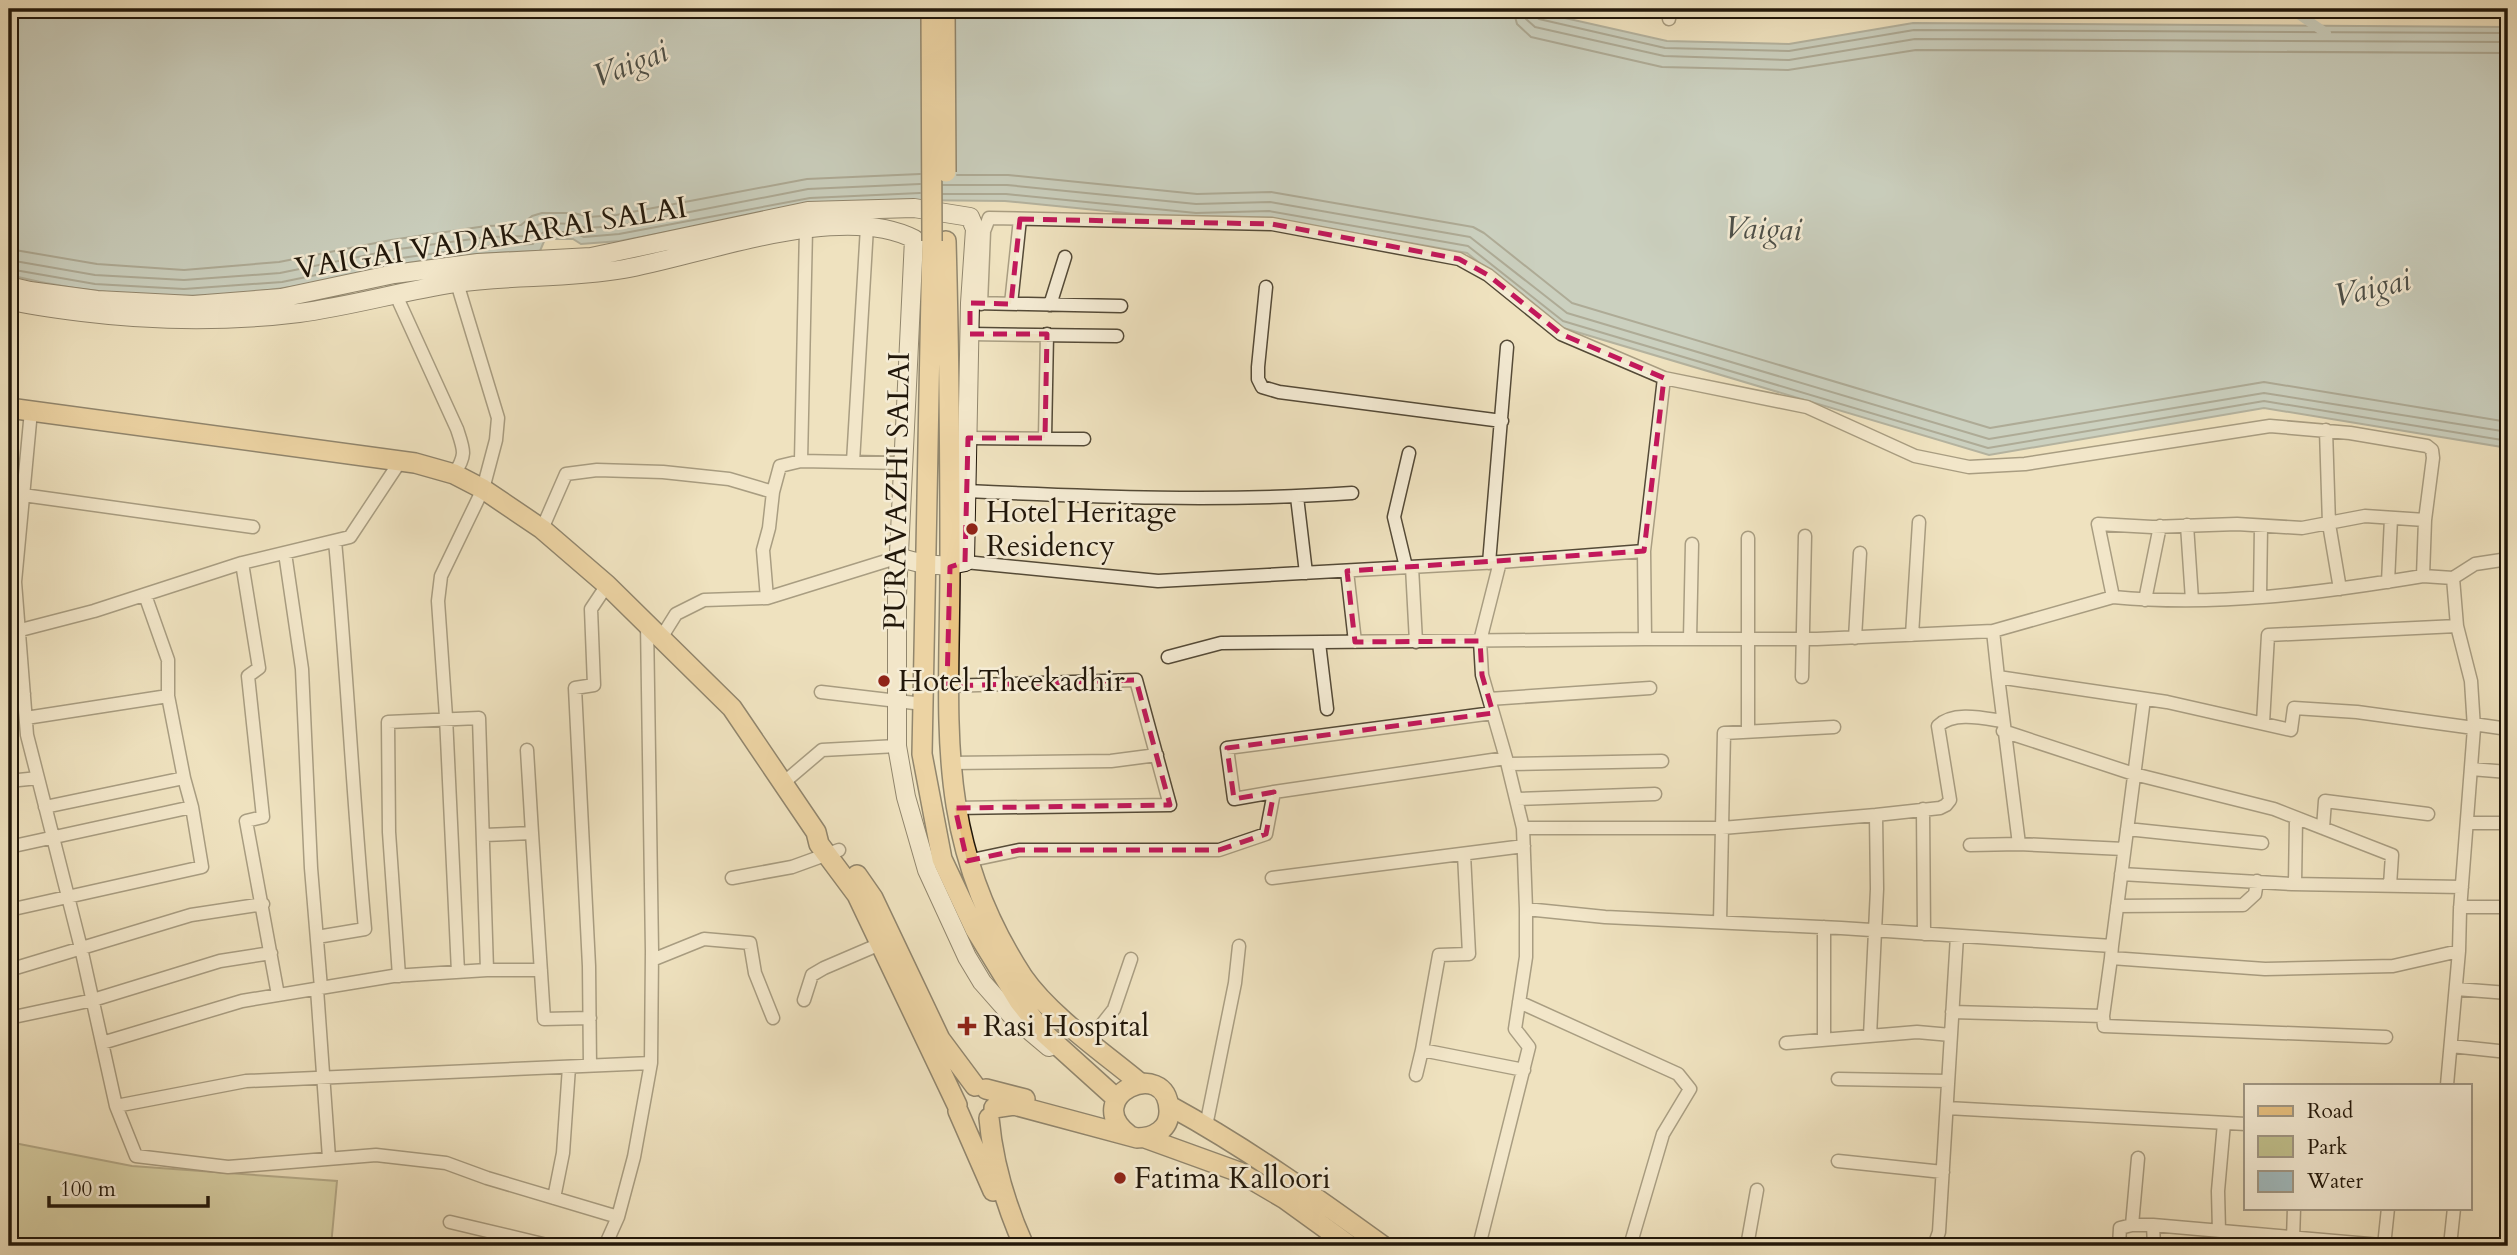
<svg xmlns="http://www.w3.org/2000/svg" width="2517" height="1255" font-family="Cardo,serif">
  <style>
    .green { fill: #c1c18d; stroke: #716c4c; stroke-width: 2 }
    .water { fill: #a0babe; stroke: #6d7976; stroke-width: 2 }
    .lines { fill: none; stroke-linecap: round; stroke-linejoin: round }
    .shore { stroke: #606864; stroke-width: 2 }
    .canal { stroke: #a0babe; stroke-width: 10 }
    .street-casing { stroke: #544a37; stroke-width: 15 }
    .secondary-casing { stroke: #21170a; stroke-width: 20 }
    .primary-casing { stroke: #21170a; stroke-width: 22 }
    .street { stroke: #f5ecd5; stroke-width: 12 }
    .secondary { stroke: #f5ecd5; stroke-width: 18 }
    .primary { stroke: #e8c180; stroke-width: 19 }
    .primary-bridge-casing { stroke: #21170a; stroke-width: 22; stroke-linecap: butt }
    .primary-bridge { stroke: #e8c180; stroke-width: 19 }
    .marked { fill: none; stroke: #c2185b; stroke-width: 5; stroke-dasharray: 14 9; stroke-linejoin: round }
    .poi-dot { fill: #8f2418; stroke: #f5ecd5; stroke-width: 2.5 }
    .labels { text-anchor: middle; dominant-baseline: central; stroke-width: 5; stroke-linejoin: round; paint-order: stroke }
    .street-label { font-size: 30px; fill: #21170a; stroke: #f5ecd5 }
    .poi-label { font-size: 30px; fill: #21170a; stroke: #f5ecd5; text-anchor: start }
    .water-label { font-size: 32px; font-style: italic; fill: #4d5049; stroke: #f5ecd5 }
  </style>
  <rect width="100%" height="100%" fill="#efe2bf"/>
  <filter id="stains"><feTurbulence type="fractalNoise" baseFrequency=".00286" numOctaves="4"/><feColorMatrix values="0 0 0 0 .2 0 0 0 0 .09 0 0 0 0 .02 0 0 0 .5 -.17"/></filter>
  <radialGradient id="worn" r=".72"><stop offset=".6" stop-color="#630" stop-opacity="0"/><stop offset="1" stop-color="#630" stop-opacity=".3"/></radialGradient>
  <!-- green -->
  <path class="green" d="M9 1142 132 1166 337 1181 331 1246H9Z"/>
  <!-- water -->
  <path class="water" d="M9 9H1525L1667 41 1789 44 1913 23 2508 27V448L2264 408 1989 455 1560 327 1467 253 1269 218 1196 220 1005 201 909 200 699 226 620 241 581 244 573 239H545L540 251C491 252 441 256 392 266 356 274 320 283 283 288 193 302 96 297 9 275Z"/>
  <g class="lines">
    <!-- shore -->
    <path class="shore" d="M1513 9 1517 24 1531 37 1662 67 1788 70 1916 50 2508 53
      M1524 9 1526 19 1535 27 1664 56 1789 60 1915 39 2508 42
      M1532 9 1533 15 1539 19 1665 48 1789 51 1914 30 2508 33
      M957 175H1008L1197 194 1271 192 1473 227 1484 233 1572 303 1990 428 2264 382 2508 422
      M943 185H1007L1196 204 1270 202 1470 237 1567 313 1989 439 2264 393 2508 432
      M943 194H1006L1196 213 1269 211 1468 246 1563 321 1988 448 2264 401 2508 441
      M9 249 97 264 184 270 279 262 391 240 486 226 521 225 532 216 542 213H574L589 217 616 215 807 179 920 174
      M9 260 95 275 184 280 280 273 392 250 487 237 527 236 535 226 543 223 575 224 586 228 618 226 808 189 920 184
      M9 269 95 284 184 289 282 282 394 259 487 246 533 244 539 235 544 232H574L584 237 619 234 810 198 920 193"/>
    <!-- canal -->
    <path class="canal" d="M2291 9 2326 33"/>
    <defs>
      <path id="street" d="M1669 19 1670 9
        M457 283 498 418 496 440 483 489 441 576 438 601 446 717 458 972
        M1266 287 1258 367V379L1262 387 1279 392 1502 421
        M395 293 457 429C464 450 467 455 454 474
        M974 303 1121 306
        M981 304 984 231 989 218 1272 224 1459 259 1488 275 1561 334 1664 378
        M1011 304 1020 219
        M1050 305 1065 257
        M970 334 1117 336
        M31 411 15 582 27 735 38 778
        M2326 430 2329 524 2340 589
        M968 438 1084 439
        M1045 438 1047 334
        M801 461 806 229
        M853 462 867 227
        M967 491C1095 497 1224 502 1352 493
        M23 495 253 527
        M1297 497 1306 573
        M2187 525 2192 600
        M542 529 566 474 597 470 663 472 729 479 773 492
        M1644 551 1664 378 1807 407 1915 456 1969 467 2025 464 2270 426 2350 433 2427 446 2432 450 2433 458 2425 520
        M285 553 302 669 311 868 321 988
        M965 562 1158 581 1500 562 1644 551 1645 639H1817L1993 631 2113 597 2098 524 2152 527 2237 524 2302 528 2365 516 2425 520 2423 576 2453 578 2457 626 2471 681 2474 728 2460 910 2459 951 2447 1085
        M1500 562 1480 641 1482 675 1506 758
        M1489 563 1507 347
        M1406 567 1394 517 1409 453
        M1412 567 1416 642
        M1347 571 1355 642
        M2453 578 2475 564 2508 559
        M2388 582 2391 518
        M2113 597C2218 607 2320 593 2423 576
        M2260 597 2261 526
        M767 598 763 550 769 528 773 492 780 466 801 461 902 463
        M2145 600 2160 526
        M1993 631 1998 677 2167 702 2291 730 2294 708 2357 712 2474 728
        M9 633 94 611 242 563
        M1912 635 1919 522
        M661 638 676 614 704 600 767 598 899 557
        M1855 638 1860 553
        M1690 639 1692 544
        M1319 643 1327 709
        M1168 657 1221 643 1645 639
        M1802 677 1805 536
        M1998 677 2019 844
        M947 686 1136 680 1170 805 955 808
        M821 692 923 704
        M9 697 24 694
        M1489 699 1650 688
        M26 718 168 696V660L145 595
        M2263 723 2268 635 2457 626
        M2473 724 2508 729
        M2003 731 2134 774 2274 809 2392 855 2390 885
        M1748 732V538
        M527 750 532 833
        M949 763 1111 761 1157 755
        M1508 764 1662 761
        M2471 769 2508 772
        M9 781 38 778 81 948 116 1106 136 1156 228 1167 376 1155 446 1163 487 1178 618 1217
        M782 784 822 750 897 746
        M1274 792 1234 799 1227 748 1493 713
        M1516 799 1655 794
        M45 807 184 778 168 696
        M1923 809 1924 934
        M2467 823H2508
        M1523 828H1722L1876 815
        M2323 828 2325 801 2428 814
        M2127 829 2262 843
        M484 835 532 833 544 1019 590 1018
        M1970 845 2019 844 2124 849
        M9 847 192 807 184 778
        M967 861 1019 850H1219L1266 834 1274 792 1506 758 1523 828 1526 909 1605 917 1841 928 2112 946 2111 958 2265 969 2393 966 2459 951
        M2121 874 2292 884 2462 887
        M732 878 792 867 839 850
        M1272 878 1524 846
        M2295 884 2296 818
        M2117 906 2243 905 2255 894 2257 881
        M2460 907H2508
        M9 910 202 867 192 807
        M1720 922 1724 733 1834 727
        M317 937 365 929C353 800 347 670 335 541
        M2112 946 2144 699
        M652 960 704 939 750 943 755 973 773 1018
        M9 970 191 915 263 904
        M399 976 389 832 388 722 479 718 487 970
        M317 989 329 1158
        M2456 989 2508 993
        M278 995 246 821 263 817 248 676 259 668 242 563 350 537 401 460
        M804 1000 812 975 824 968 880 944
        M1519 1002 1678 1074 1690 1089 1663 1134 1630 1246
        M1952 1012 2103 1016 2111 958
        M2103 1016 2104 1026 2386 1037
        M9 1018 93 1000 220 961 271 953
        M1870 1036 1877 889 1876 815 1940 808 1946 805 1950 800 1938 726C1953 711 1983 718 2002 721
        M1824 1039V927
        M1089 1041 1114 1009 1131 959
        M102 1043 242 1001 393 976 487 970H541
        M1786 1043 1917 1032 1951 1035
        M2451 1046 2508 1052
        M1422 1050 1439 955 1469 954 1464 854
        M590 1066 589 966 575 688 594 685 591 609 607 585
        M1416 1075 1422 1050 1524 1070
        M1838 1079 1948 1081
        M116 1106 246 1081 651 1063
        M1947 1108 2246 1124
        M1206 1126 1235 983 1239 946
        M1838 1161 1943 1172
        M554 1198 563 1153 569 1067
        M450 1222 551 1246
        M2132 1225 2138 1158
        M2153 1225 2154 1246
        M2219 1231 2218 1191 2224 1123
        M2293 1239 2294 1208
        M605 1246 618 1217 634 1157 651 1063 652 951 647 623
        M1479 1246 1529 1047 1515 1029 1526 957V909
        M1747 1246 1757 1190
        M1934 1246 1939 1232 1957 936
        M2119 1246 2120 1228 2132 1225H2153L2392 1246
        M2384 1246 2388 1208
        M2450 1246 2454 1208"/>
      <path id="secondary" d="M9 286 30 291 97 300 193 305 281 298 394 274 478 263 591 257 808 211 914 208 970 217 975 229 970 303 965 562C942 568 922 565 899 557
        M9 300C33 306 57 309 82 312 154 321 226 322 299 313 352 306 402 291 455 283 511 275 568 279 624 269 703 255 840 201 914 239L897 595V746L906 797 927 870 967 957 982 982 1012 1016 1049 1047"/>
      <path id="primary" d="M932 241 922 754 942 859 975 929 1019 1001 1045 1034 1117 1099
        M946 241C949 348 950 456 950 563 950 720 932 838 1023 977 1050 1016 1104 1053 1140 1083
        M9 408 415 463 454 474 483 489 542 529 607 585 732 708 816 832 819 844 857 895 957 1105
        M857 875 873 898 940 1039 975 1086
        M986 1089 1025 1099
        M1170 1106C1245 1147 1314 1196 1383 1246
        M994 1108 1014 1105 1137 1138C1154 1138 1170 1129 1169 1110 1167 1055 1079 1097 1129 1135
        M958 1111 993 1191
        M989 1118C993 1162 1006 1206 1024 1246
        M1145 1138 1239 1172 1285 1199 1350 1246"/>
    </defs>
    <!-- street casing -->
    <use href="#street" class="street-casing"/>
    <!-- secondary casing -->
    <use href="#secondary" class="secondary-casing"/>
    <!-- primary casing -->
    <use href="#primary" class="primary-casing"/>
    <!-- street -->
    <use href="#street" class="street"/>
    <!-- secondary -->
    <use href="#secondary" class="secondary"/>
    <!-- primary -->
    <use href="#primary" class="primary"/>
    <defs>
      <path id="primary-bridge" d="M931 9 932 241
        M945 9 946 172"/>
    </defs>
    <!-- primary-bridge casing -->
    <use href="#primary-bridge" class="primary-bridge-casing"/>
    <!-- primary-bridge -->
    <use href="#primary-bridge" class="primary-bridge"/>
  </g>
  <!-- marked area -->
  <path d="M0 0H2517V1255H0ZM1020 219 1272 224 1459 259 1488 275 1561 334 1664 378 1644 551 1347 571 1355 642 1480 641 1482 675 1493 713 1227 748 1234 799 1274 792 1266 834 1219 850H1019L967 861 955 808 1170 805 1136 680 947 686 950 567 965 562 968 438H1045L1047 334H970V303L1011 304Z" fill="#efe2bf" fill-opacity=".55" fill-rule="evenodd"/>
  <path class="marked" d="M1020 219 1272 224 1459 259 1488 275 1561 334 1664 378 1644 551 1347 571 1355 642 1480 641 1482 675 1493 713 1227 748 1234 799 1274 792 1266 834 1219 850H1019L967 861 955 808 1170 805 1136 680 947 686 950 567 965 562 968 438H1045L1047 334H970V303L1011 304Z"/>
  <!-- markers -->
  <g class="poi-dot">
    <circle cx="972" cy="529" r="7"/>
    <circle cx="884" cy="681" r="7"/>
    <path d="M963.5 1015.5h7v7h7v7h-7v7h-7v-7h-7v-7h7z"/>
    <circle cx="1120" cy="1178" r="7"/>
  </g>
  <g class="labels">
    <!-- street labels -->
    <g class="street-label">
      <text transform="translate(491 238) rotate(-9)">VAIGAI VADAKARAI SALAI</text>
      <text transform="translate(897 491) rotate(-89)">PURAVAZHI SALAI</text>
    </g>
    <!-- poi labels -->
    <g class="poi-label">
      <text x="986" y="512">Hotel Heritage<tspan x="986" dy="34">Residency</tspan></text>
      <text x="898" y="681">Hotel Theekadhir</text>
      <text x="983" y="1026">Rasi Hospital</text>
      <text x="1134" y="1178">Fatima Kalloori</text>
    </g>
    <!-- water labels -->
    <g class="water-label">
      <text transform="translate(630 64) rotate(-21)">Vaigai</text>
      <text transform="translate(1763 229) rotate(2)">Vaigai</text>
      <text transform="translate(2372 288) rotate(-13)">Vaigai</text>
    </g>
  </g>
  <!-- margin -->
  <rect width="2517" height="1255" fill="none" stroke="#efe2bf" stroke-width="35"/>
  <rect x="10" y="10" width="2496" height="1234" fill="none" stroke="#21170a" stroke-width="3.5"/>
  <rect x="18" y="18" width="2482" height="1220" fill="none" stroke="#21170a" stroke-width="2"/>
  <!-- legend -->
  <rect x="2244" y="1084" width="228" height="126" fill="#f5ecd5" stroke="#a09784" stroke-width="2"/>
  <rect x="2258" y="1106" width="35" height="10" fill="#e8c180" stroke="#a09784" stroke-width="2"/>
  <text x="2307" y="1118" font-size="21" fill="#21170a">Road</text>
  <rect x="2258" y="1136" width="35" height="21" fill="#c1c18d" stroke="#a09784" stroke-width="2"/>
  <text x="2307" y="1154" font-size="21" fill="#21170a">Park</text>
  <rect x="2258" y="1171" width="35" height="21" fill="#a0babe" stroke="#a09784" stroke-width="2"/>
  <text x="2307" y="1188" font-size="21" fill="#21170a">Water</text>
  <!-- scale -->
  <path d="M49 1196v10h159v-10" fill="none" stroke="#21170a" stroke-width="3.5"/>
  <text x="60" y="1196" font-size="21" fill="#21170a" stroke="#f5ecd5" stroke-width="5" paint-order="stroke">100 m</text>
  <rect width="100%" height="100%" filter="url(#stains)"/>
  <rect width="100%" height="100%" fill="url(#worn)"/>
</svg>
